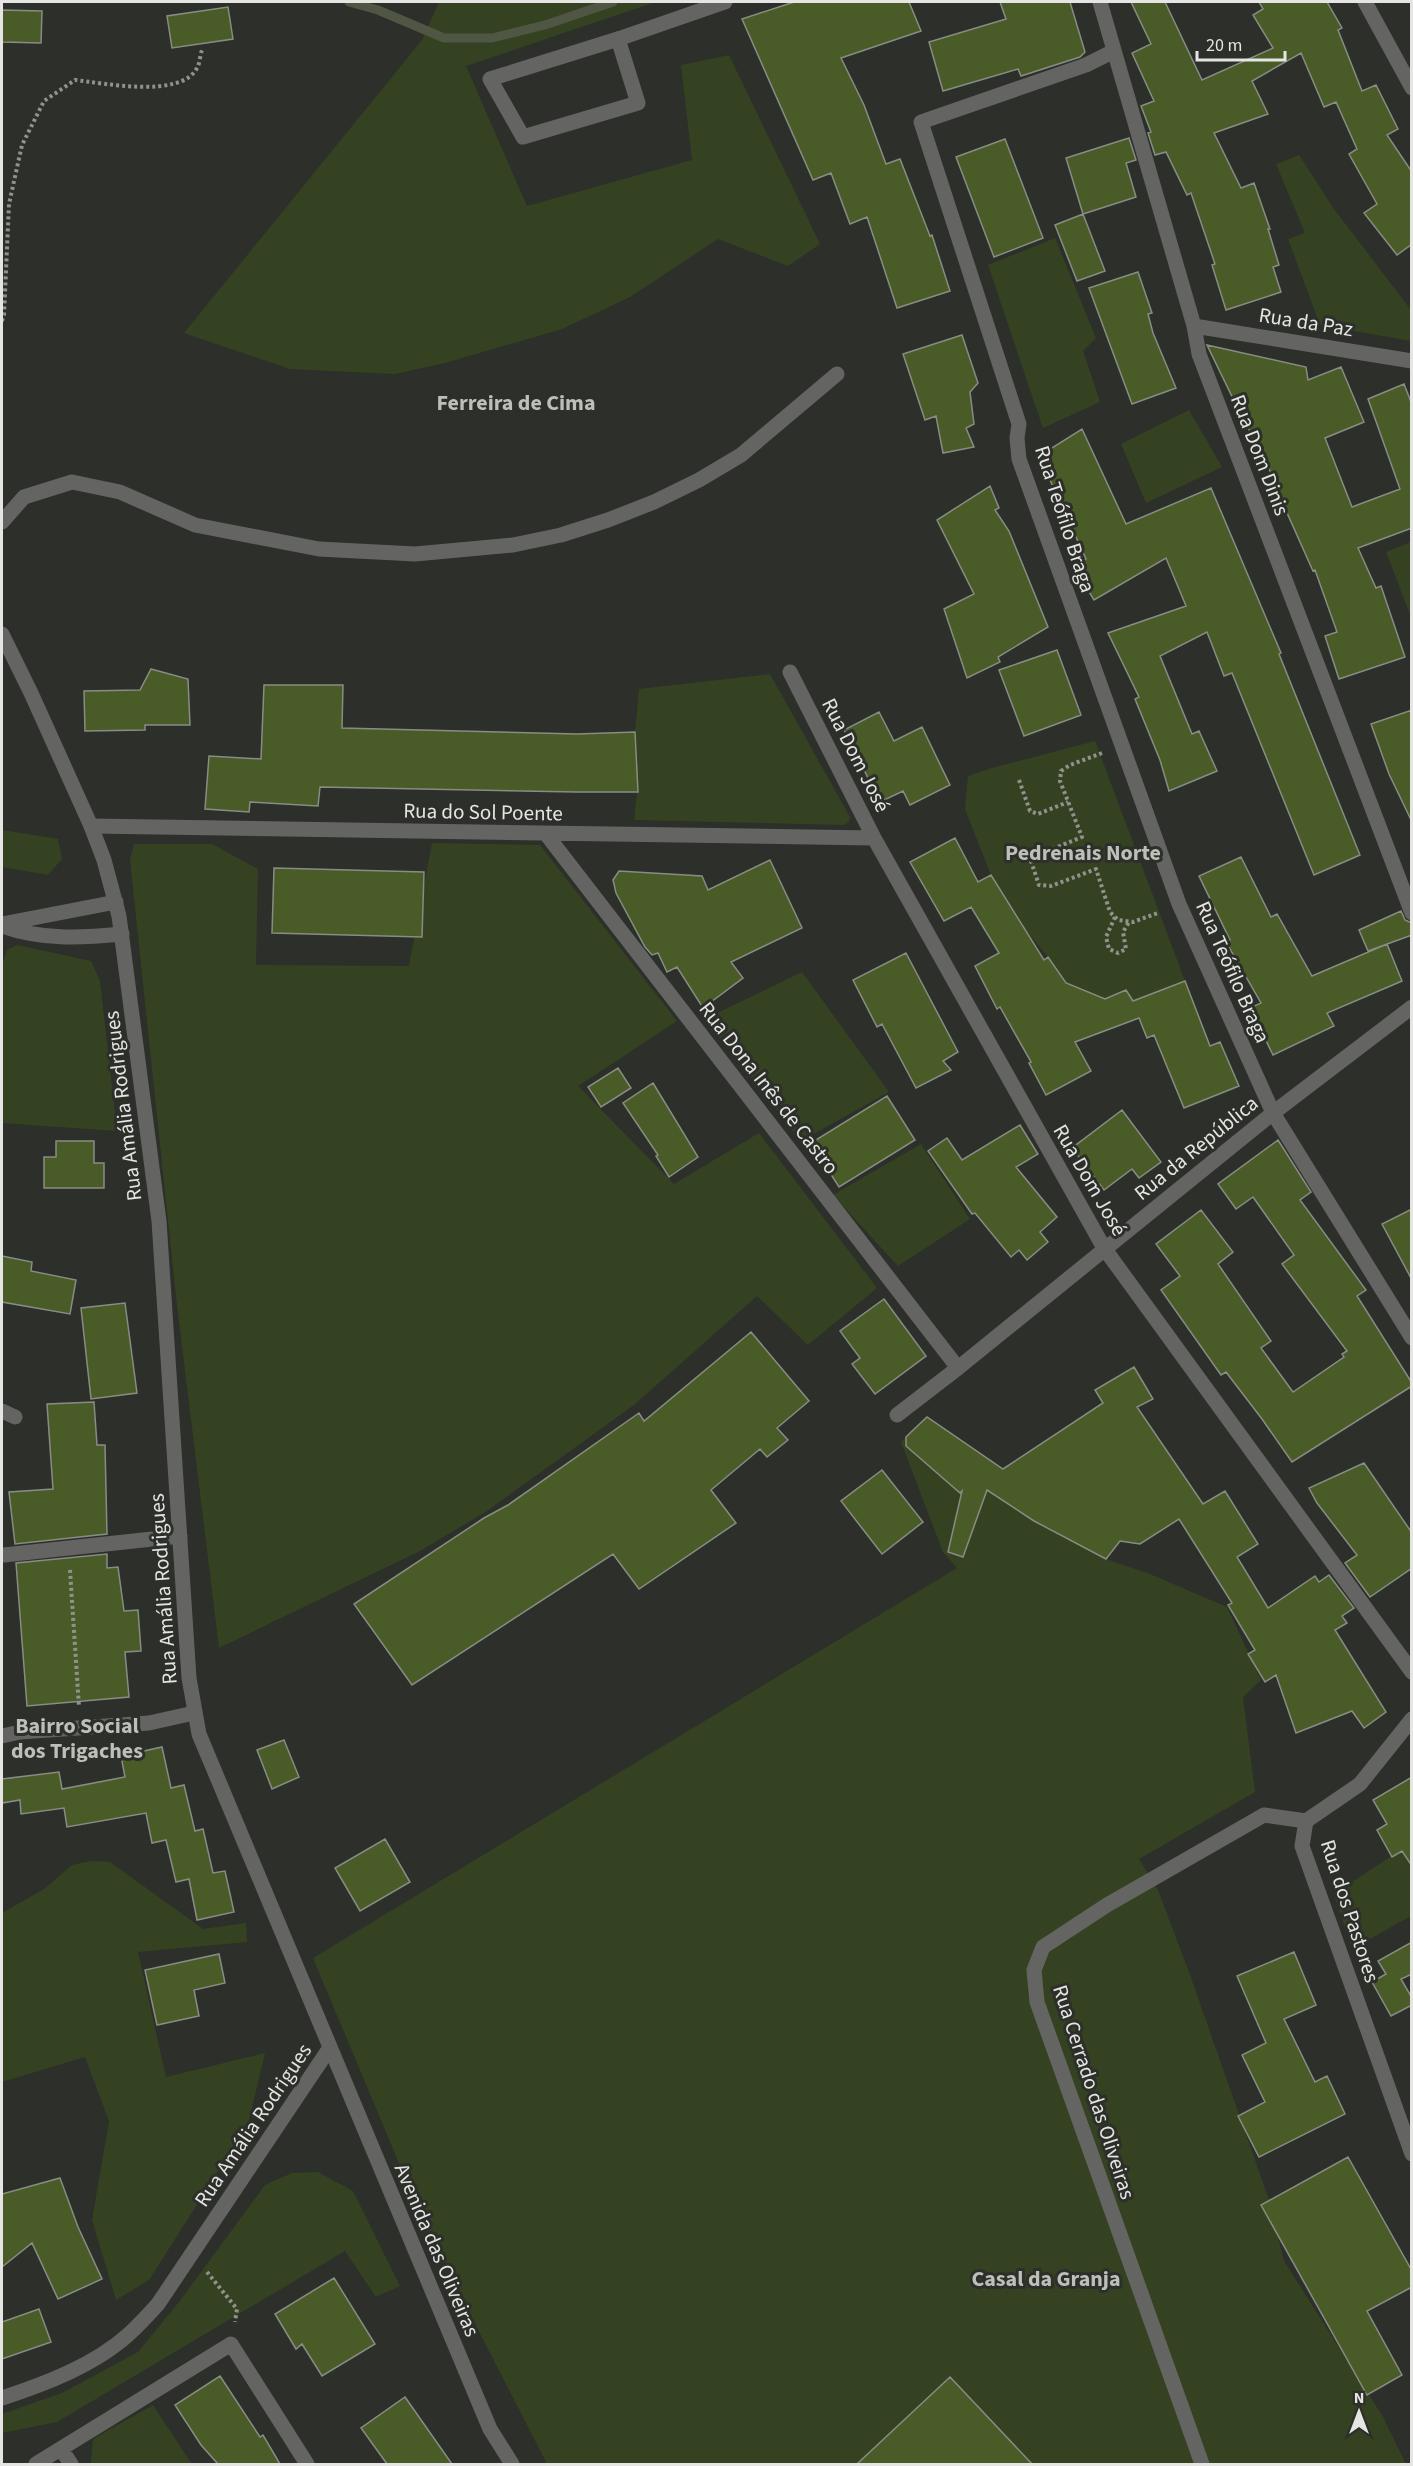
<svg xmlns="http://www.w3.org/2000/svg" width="1413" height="2466" font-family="'Source Sans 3',sans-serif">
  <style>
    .green { fill: #354221 }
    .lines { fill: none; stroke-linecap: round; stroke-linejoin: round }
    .stream { stroke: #505644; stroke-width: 9 }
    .building { fill: #495c27; stroke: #898c85; stroke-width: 1.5 }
    .path { stroke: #90928e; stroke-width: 4; stroke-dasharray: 3 3; stroke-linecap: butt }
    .service { stroke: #646562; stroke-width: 15 }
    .minor { stroke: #646562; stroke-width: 15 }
    .tertiary { stroke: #646562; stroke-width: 15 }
    .labels { text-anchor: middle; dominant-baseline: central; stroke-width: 6; stroke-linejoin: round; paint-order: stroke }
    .street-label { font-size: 21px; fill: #e5e6e3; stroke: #2d2f2a }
    .neighbourhood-label { font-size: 22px; font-weight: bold; fill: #bdc0b9; stroke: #2d2f2a }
  </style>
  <rect width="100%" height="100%" fill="#2d2f2a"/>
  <!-- green -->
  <path class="green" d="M439 2H656L466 66 527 206 692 160 681 65 729 55 820 244 788 266 718 239 630 297 562 329 445 363 395 374 290 369 184 333 422 40Z
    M1299 155 1334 209 1411 310V341L1320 325 1288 239 1305 233 1276 164Z
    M1055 238 1096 338 1083 351 1100 402 1043 428 988 265Z
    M1189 410 1222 467 1146 503 1121 444Z
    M1411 542 1412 611 1409 612 1386 552Z
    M770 674 850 817 849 822 844 825 634 820 637 792 635 732 639 689Z
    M1095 741 1185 981 1133 1001 1126 991 1105 999 1066 983 1048 957 1024 928 991 875 965 809 968 776 992 768Z
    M2 830 58 839 62 859 48 875 2 867Z
    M432 843 540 845 677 1021 578 1086 674 1184 759 1133 877 1288 808 1345 757 1296 634 1405 487 1511 420 1551 219 1648 177 1305 130 860 134 844H212L258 869 256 965 409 966Z
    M17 945 91 961 100 981 117 1131 2 1123V965L7 950Z
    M802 972 889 1092 801 1141 705 1019Z
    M921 1144 970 1219 898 1266 833 1195Z
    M910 1433 1034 1522 1106 1559 1150 1574 1227 1607 1261 1680 1243 1697 1255 1792 1139 1859 1158 1890 1190 1975 1268 2197 1284 2261 1383 2417 1406 2464H547L427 2230 313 1958 957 1568 943 1552 901 1442Z
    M1411 1843V1916L1352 1949 1334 1894Z
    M91 1861 110 1862 203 1929 246 1923 247 1942 138 1952 166 2077 265 2053 248 2124 149 2280 116 2300 92 2220 109 2121 85 2057 2 2082V1913L44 1889 72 1865Z
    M318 2172 353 2191 400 2286 376 2297 345 2251 57 2422 2 2433V2414L62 2393 138 2352 179 2302 265 2185 292 2173Z
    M153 2405 191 2463 91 2464 93 2439Z"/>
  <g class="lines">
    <!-- stream -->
    <path class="stream" d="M349 2 378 10 444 38H492L545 25 613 2"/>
  </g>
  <!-- building -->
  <path class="building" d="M794 2H909L921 31 841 58 864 105 886 164 900 159 930 236 932 235 950 291 897 308 867 217 850 224 831 173 813 180 742 19Z
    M1000 2H1070L1085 52 1080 57 1021 76 1018 69 943 91 929 42 1006 19Z
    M1131 2H1165L1202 80 1273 48 1253 15 1263 9 1259 2H1327L1342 28 1338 30 1362 91 1376 85 1398 129 1387 135 1412 172V244L1397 255 1364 213 1377 204 1349 154 1357 149 1336 102 1324 107 1301 53 1252 81 1268 114 1214 133 1241 188 1254 183 1270 229H1268L1279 265 1273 267 1281 292 1226 310 1212 265 1215 264 1191 193 1187 195 1166 152 1155 155 1148 133 1151 132 1141 106 1154 101 1132 53 1151 44Z
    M228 7 233 39 172 48 167 16Z
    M2 10 42 11 41 43 2 42Z
    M1129 138 1136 160 1126 163 1136 197 1083 214 1066 158Z
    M1005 139 1043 238 994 257 956 157Z
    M1083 214 1105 271 1077 281 1055 225Z
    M1138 272 1152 313 1148 314 1153 333 1176 388 1132 404 1089 288Z
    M962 335 978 383 970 392 974 424 966 428 974 447 943 453 936 416 925 420 903 354Z
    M1207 345 1306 367 1308 380 1341 367 1364 422 1325 438 1352 507 1400 489 1368 399 1404 384 1411 402 1412 528 1358 548 1376 588 1381 586 1405 657 1339 679 1325 636 1337 632 1315 570 1313 571 1283 504 1268 466 1264 468 1242 412 1240 413Z
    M1082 429 1126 524 1211 488 1264 613 1281 653 1279 654 1360 855 1314 875 1232 673 1224 676 1207 632 1160 656 1192 734 1199 731 1217 771 1169 791 1160 760 1135 699 1139 697 1108 633 1186 606 1166 558 1094 600 1073 566 1086 559 1039 456Z
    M990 486 999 508 995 510 1009 531 1048 627 998 657 1000 662 967 678 944 609 974 594 937 520Z
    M1057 650 1081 715 1024 736 999 670Z
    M151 669 188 679 190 725H145V730L85 731 84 691 140 690Z
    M264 685H343L342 728 577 734 635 732 638 792H576L320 787 318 806 250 802 249 812 205 809 209 756 261 759Z
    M1412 710V822L1389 774 1371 724Z
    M879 712 894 741 922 727 950 785 910 805 903 791 880 802 844 730Z
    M955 838 978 882 991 875 1044 960 1048 957 1066 983 1105 999 1126 990 1133 1001 1185 981 1210 1046 1220 1042 1239 1086 1184 1108 1154 1035 1147 1038 1139 1018 1075 1042 1091 1071 1046 1095 1029 1063 1031 1062 1000 1007 997 1009 975 966 999 953 971 907 944 921 910 862Z
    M1241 857 1271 917 1277 914 1312 976 1387 944 1402 981 1327 1013 1334 1026 1273 1055 1250 1008 1261 1003 1226 942 1230 940 1199 876Z
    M770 860 802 928 731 962 743 978 703 1008 677 967 667 972 658 953 652 955 645 947 616 893 613 880 619 871 702 876 708 890Z
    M274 868 424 872 422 937 272 933Z
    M1401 911 1405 920 1412 923V935L1368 951 1359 930Z
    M906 953 958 1052 943 1061 951 1070 916 1088 882 1024 877 1027 853 980Z
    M618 1068 631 1088 601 1107 588 1087Z
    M653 1083 698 1157 669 1177 656 1156 658 1155 623 1103Z
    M887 1096 915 1140 839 1187 811 1143Z
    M1122 1110 1161 1162 1139 1178 1132 1169 1104 1190 1072 1148Z
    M1020 1125 1038 1154 1016 1167 1057 1217 1040 1232 1048 1242 1027 1260 1019 1250 1011 1257 975 1213 972 1214 928 1151 947 1138 962 1160Z
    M1278 1140 1311 1192 1300 1200 1366 1290 1357 1296 1412 1383V1386L1292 1462 1262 1419 1226 1372 1221 1375 1161 1290 1180 1276 1156 1244 1201 1210 1233 1252 1218 1264 1271 1341 1261 1348 1293 1392 1344 1357 1342 1354 1347 1351 1282 1264 1294 1255 1253 1197 1236 1209 1218 1184Z
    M56 1141H94V1163H104V1188H44V1157H56Z
    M1412 1209V1280L1382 1224Z
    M2 1256 32 1262 31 1271 76 1280 70 1314 2 1302Z
    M884 1299 926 1356 875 1394 852 1364 860 1358 840 1331Z
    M125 1303 137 1393 91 1399 81 1308Z
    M751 1332 809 1401 777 1428 788 1440 767 1457 760 1449 711 1490 736 1523 639 1589 613 1554 412 1685 354 1604 484 1518 508 1505 639 1413 644 1421Z
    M1134 1367 1153 1399 1137 1407 1203 1504 1225 1491 1258 1544 1237 1557 1268 1608 1315 1576 1319 1582 1329 1575 1354 1608 1342 1616 1347 1623 1335 1630 1386 1712 1364 1728 1352 1711 1296 1733 1276 1675 1265 1682 1248 1654 1255 1650 1228 1605 1232 1603 1179 1519 1140 1544 1120 1541 1106 1559 1034 1521 987 1490 963 1557 948 1552 962 1491 960 1493 906 1446V1437L910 1433 927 1417 1003 1469 1103 1403 1095 1390Z
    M94 1402 97 1445H105L107 1534 15 1544 9 1492 53 1489 47 1404Z
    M1364 1463 1412 1533V1568L1370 1597 1345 1563 1357 1555 1317 1503 1309 1488Z
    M882 1470 923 1522 882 1554 841 1501Z
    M107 1554V1568L118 1567 124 1611 138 1610 141 1651 125 1652 129 1697 27 1706 16 1563Z
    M284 1740 299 1777 272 1789 257 1750Z
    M162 1747 171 1788 184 1785 195 1831 203 1829 213 1873 225 1871 234 1912 197 1920 189 1879 176 1882 166 1840 152 1843 146 1813 67 1827 64 1808 21 1814 20 1800 2 1803V1779L59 1772 62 1789 125 1777 121 1756Z
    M1412 1777V1866L1402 1851 1392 1857 1377 1830 1387 1824 1373 1800Z
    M385 1839 410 1882 360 1911 335 1868Z
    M1412 1942V1974L1401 1979 1412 1998V2005L1391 2016 1372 1982 1386 1974 1378 1961Z
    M1294 1952 1316 2005 1284 2019 1315 2082 1327 2076 1345 2114 1259 2157 1238 2116 1265 2102 1242 2055 1266 2043 1237 1976Z
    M219 1954 225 1983 194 1990 199 2016 157 2025 145 1970Z
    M1348 2157 1412 2271V2287L1367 2311 1402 2375 1367 2395 1261 2205Z
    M60 2178 78 2227 102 2279 58 2299 32 2243 2 2267V2194Z
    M334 2278 375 2344 322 2376 302 2344 296 2349 275 2314Z
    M39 2309 51 2342 2 2359V2322Z
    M220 2376 260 2437 263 2435 280 2464H218L201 2445 175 2405Z
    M950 2377 1032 2464H857Z
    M405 2397 452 2464H387L361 2428Z"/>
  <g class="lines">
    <!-- path -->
    <path class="path" d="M2 321 4 315 9 204 22 145 44 101 75 80C103 83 181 99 197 68 200 63 200 55 202 50
      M1102 753 1070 765 1061 771 1060 781 1082 837 1030 858 1039 885 1051 886 1096 869 1110 912 1118 920 1133 922 1158 913
      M1019 780 1030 811 1038 814 1068 802
      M1115 917 1106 937 1109 949 1118 953 1126 949 1123 932 1129 922
      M70 1570 79 1707
      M207 2272 237 2309 235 2322"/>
    <!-- service -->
    <path class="service" d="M618 39 638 103 523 137 490 79Z
      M4 1555 180 1536"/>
    <!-- minor -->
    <path class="minor" d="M1100 2 1194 326 1199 354 1412 913
      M1365 2 1412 88
      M618 39 725 2
      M1114 51 1086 65 921 122 1019 424 1017 438 1019 459 1179 904 1273 1113 1412 1338
      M1194 326 1412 361
      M2 522 24 497 72 482 120 492 195 525 319 549 415 554 513 545 561 535 608 520 654 502 699 480 741 455 837 374
      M790 672 874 838 1104 1248 1412 1672
      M91 826 874 838
      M546 834 958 1368
      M2 924 116 902
      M2 926C41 940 81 938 122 934
      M2 1411 15 1417
      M897 1415 958 1368 1273 1113 1412 1007
      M1412 1719 1360 1784 1306 1821 1302 1846 1412 2154
      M2 1736 20 1732 149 1723 194 1713
      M61 2449 71 2464
      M36 2464 231 2344 307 2464
      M1202 2464 1037 2002 1034 1970 1043 1947 1107 1905 1264 1815 1306 1821"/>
    <!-- tertiary -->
    <path class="tertiary" d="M2 634 31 693 91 826 104 860 119 916 159 1221 189 1678 199 1734 490 2429 512 2464
      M2 2398C45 2384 95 2365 129 2334 139 2325 149 2314 158 2304L329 2049"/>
  </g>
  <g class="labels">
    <!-- street labels -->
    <g class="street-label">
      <text transform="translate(1306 322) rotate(9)">Rua da Paz</text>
      <text transform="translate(1260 455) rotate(69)">Rua Dom Dinis</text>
      <text transform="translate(1065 519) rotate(72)">Rua Teófilo Braga</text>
      <text transform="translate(856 755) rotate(63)">Rua Dom José</text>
      <text transform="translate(483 812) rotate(1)">Rua do Sol Poente</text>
      <text transform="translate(1233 972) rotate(66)">Rua Teófilo Braga</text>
      <text transform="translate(769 1088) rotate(52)">Rua Dona Inês de Castro</text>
      <text transform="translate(123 1106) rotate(-97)">Rua Amália Rodrigues</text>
      <text transform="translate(1196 1148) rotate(-39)">Rua da República</text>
      <text transform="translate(1090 1180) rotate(60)">Rua Dom José</text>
      <text transform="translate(163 1589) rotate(-94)">Rua Amália Rodrigues</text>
      <text transform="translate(1350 1911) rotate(72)">Rua dos Pastores</text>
      <text transform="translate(1094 2092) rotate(72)">Rua Cerrado das Oliveiras</text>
      <text transform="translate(253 2125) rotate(-56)">Rua Amália Rodrigues</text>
      <text transform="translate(437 2250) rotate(67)">Avenida das Oliveiras</text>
    </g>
    <!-- neighbourhood labels -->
    <g class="neighbourhood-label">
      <text x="516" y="403">Ferreira de Cima</text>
      <text x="1083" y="853">Pedrenais Norte</text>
      <text x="77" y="1726">Bairro Social<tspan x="77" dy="25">dos Trigaches</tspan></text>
      <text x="1046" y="2279">Casal da Granja</text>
    </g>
  </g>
  <!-- border -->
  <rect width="1413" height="2466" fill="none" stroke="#e5e6e3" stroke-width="6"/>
  <!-- north arrow -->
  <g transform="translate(1359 2412)" stroke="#2d2f2a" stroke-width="4.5" paint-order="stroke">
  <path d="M0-4.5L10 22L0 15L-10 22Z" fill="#e5e6e3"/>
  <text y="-9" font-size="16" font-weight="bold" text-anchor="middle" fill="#e5e6e3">N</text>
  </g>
  <!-- scale -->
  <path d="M1197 51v9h88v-9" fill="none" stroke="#e5e6e3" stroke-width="3"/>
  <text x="1206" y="51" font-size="18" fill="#e5e6e3" stroke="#2d2f2a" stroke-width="4.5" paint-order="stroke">20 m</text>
</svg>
